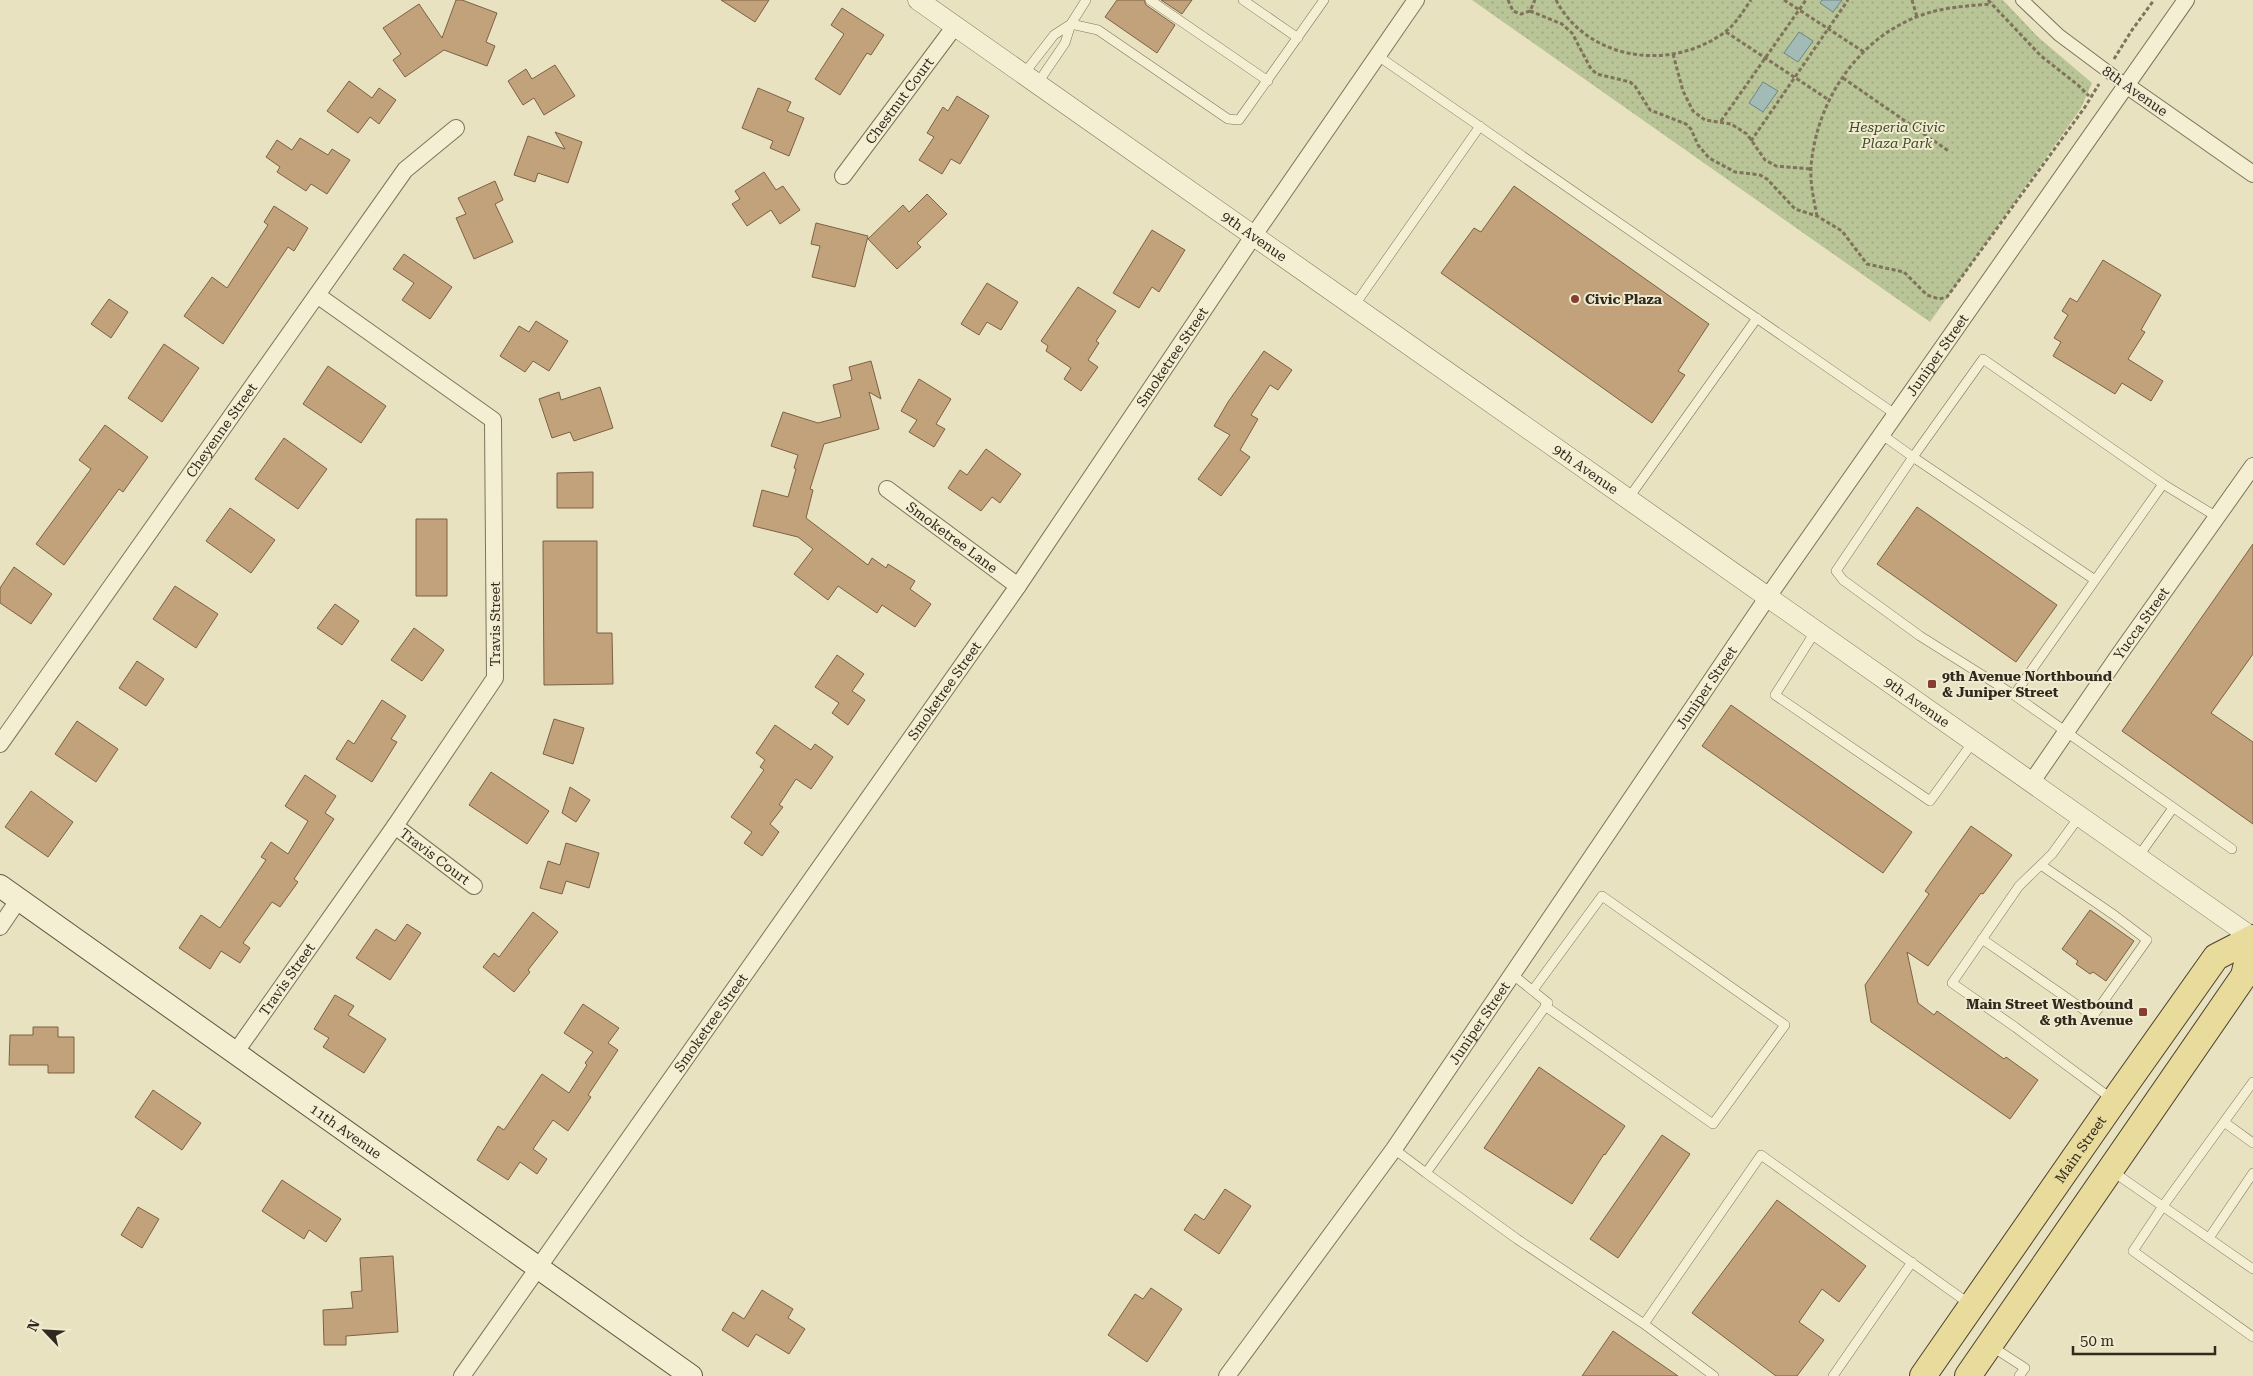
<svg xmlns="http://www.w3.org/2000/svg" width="2253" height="1376" font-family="'Roboto Serif',serif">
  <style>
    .park { fill: url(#park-dots) }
    .water { fill: #a3bbb7; stroke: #6c8784 }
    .building { fill: #c2a27b; stroke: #7c6143 }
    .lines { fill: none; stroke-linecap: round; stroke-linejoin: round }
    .service-casing { stroke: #7f735b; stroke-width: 10 }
    .pedestrian-casing { stroke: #7f735b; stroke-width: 14 }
    .minor-casing { stroke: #7f735b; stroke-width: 18 }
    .tertiary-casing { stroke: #7f735b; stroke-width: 21 }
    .secondary-casing { stroke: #61543e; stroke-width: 24 }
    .primary-casing { stroke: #4d412f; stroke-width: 28 }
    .path { stroke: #7f735b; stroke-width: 3; stroke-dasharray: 4 2.5; stroke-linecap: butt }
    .service { stroke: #f4efd3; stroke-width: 9 }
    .pedestrian { stroke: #f4efd3; stroke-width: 12 }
    .minor { stroke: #f4efd3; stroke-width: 16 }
    .tertiary { stroke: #f4efd3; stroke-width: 20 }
    .secondary { stroke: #f4efd3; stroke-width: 22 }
    .primary { stroke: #e8db9c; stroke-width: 26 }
    .poi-dot { fill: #873d32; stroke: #f0ebd0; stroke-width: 2 }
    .labels { text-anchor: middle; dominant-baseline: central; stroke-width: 4; stroke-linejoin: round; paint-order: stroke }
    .street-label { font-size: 14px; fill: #31291d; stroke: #f0ebd0 }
    .park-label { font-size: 14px; font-style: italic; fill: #3d4b26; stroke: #f0ebd0 }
    .poi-label { font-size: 14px; font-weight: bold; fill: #31291d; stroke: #f0ebd0; text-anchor: start }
  </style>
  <defs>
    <pattern id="park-dots" width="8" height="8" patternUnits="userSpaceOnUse" patternTransform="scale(1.25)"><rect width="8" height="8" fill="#b9c497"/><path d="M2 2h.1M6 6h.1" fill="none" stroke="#a0a882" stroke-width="1.8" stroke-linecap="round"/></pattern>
  </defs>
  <rect width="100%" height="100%" fill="#e8e2c1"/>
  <!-- park -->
  <path class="park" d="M1472 0H2003L2038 37 2092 83 2081 108 1930 322Z"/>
  <!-- water -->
  <path class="water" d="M1822 0H1842L1833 12 1820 3Z
    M1799 32 1813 41 1798 62 1784 53Z
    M1763 82 1778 91 1763 112 1749 103Z"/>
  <!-- building -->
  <path class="building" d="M456 0H462L497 13 486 42 495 46 487 66 444 50 405 77 393 60 401 54 383 28 419 4 442 38Z
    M721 0H769L755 22Z
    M1117 0H1144L1146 5 1175 25 1157 53 1105 17Z
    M1161 0H1192L1182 14Z
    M842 8 884 35 871 55 867 53 840 95 815 79 844 34 831 25Z
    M555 65 575 96 544 115 534 98 523 105 508 81 526 69 532 79Z
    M349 81 372 98 379 88 396 100 379 124 370 117 358 133 327 111Z
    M758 88 791 102 787 111 804 118 789 156 770 148 773 141 742 128Z
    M957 96 989 116 960 164 951 159 942 174 919 160 934 137 927 133 943 107 948 111Z
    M555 132 582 142 568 183 538 173 535 182 514 175 528 136 565 149Z
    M300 138 328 155 332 149 350 160 327 194 311 184 306 191 277 172 280 167 266 157 277 140 292 150Z
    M764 172 776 190 783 186 800 210 780 224 771 210 747 226 732 204 740 199 735 191Z
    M495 181 503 200 495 204 513 242 474 259 456 218 466 214 458 198Z
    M1514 186 1709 324 1678 371 1685 375 1652 423 1441 273 1474 228 1481 232Z
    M927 194 947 214 917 243 921 247 897 269 868 239 903 205 909 212Z
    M274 206 308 228 294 251 288 247 223 344 184 316 212 277 227 288 268 225 264 222Z
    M816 223 868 236 855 287 812 277 820 246 811 244Z
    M1152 230 1185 250 1159 292 1152 287 1139 308 1113 293Z
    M404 254 452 287 430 319 402 300 414 283 393 269Z
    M2103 260 2161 295 2141 330 2145 332 2128 359 2163 381 2151 401 2122 383 2115 394 2053 356 2061 342 2054 338 2068 315 2062 311 2070 298 2077 302Z
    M987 283 1018 302 1001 330 987 322 979 335 961 324Z
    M1078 287 1116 311 1096 341 1099 343 1088 360 1098 367 1081 391 1064 379 1071 368 1046 351 1048 346 1041 341Z
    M109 299 128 312 111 338 91 324Z
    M536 321 568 341 549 371 533 361 525 372 500 356 519 326 529 332Z
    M164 344 199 368 162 422 128 398Z
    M1264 351 1292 370 1278 390 1270 385 1251 415 1258 419 1240 450 1250 457 1221 496 1198 479 1230 435 1214 426 1228 402Z
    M871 361 881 399 869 392 879 429 824 444 810 489 813 490 806 518 868 565 872 558 886 568 888 564 915 581 910 589 931 604 915 627 882 605 877 613 838 586 828 600 794 574 813 549 798 537 753 526 762 490 788 497 796 469 794 468 798 455 771 446 783 412 818 423 841 417 833 385 852 380 849 367Z
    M328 366 386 406 361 443 303 404Z
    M919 379 951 399 936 424 945 429 934 447 909 432 917 420 901 411Z
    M600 387 613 428 574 441 570 432 552 438 539 399 559 392 561 400Z
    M105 425 148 457 123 492 119 489 64 565 36 544 91 469 79 460Z
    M284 438 327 469 298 509 255 479Z
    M986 449 1021 474 1000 503 992 497 981 511 948 488 960 470 967 475Z
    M593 472V508H557V473Z
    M1917 507 2057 605 2016 662 1877 564Z
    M230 508 275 540 251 573 206 541Z
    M416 519H447V596H416Z
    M543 541H597V633H612L613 684 544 685Z
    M2253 544V654L2211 713 2253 742V824L2122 731Z
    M14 567 52 594 31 624 0 603V588Z
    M175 586 218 614 196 648 153 619Z
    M335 604 359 621 342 645 317 628Z
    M414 628 444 650 422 681 391 660Z
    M837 655 864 674 852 691 865 700 848 725 832 713 839 703 815 687Z
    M137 661 164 679 146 706 119 688Z
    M382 700 406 716 391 739 397 742 372 782 336 759 348 740 354 744Z
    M1731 705 1912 832 1883 873 1702 746Z
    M554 719 584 728 573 764 543 754Z
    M77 721 118 749 96 782 55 754Z
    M775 725 811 750 815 744 833 757 811 789 796 779 779 805 783 807 770 824 779 832 762 856 744 843 752 832 731 817 764 770 760 767 765 760 756 753Z
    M491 772 549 811 527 844 469 805Z
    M305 775 336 796 325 813 334 819 294 879 298 882 280 907 272 902 243 943 250 948 240 963 221 951 210 969 179 948 201 915 220 928 266 860 261 857 271 842 288 854 308 821 285 806Z
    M570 787 590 800 576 822 562 813Z
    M31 791 73 822 48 857 5 827Z
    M1971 826 2012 855 1983 894 1981 893 1928 966 1907 952 1918 1003 1934 1015 1937 1011 2004 1059 2006 1057 2038 1080 2010 1119 1871 1022 1865 985 1929 894 1925 891Z
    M566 843 599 853 589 888 566 881 562 894 540 888 548 861 560 865Z
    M2090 910 2134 941 2106 981 2093 972 2090 974 2076 964 2078 961 2062 949Z
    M533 912 558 932 528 970 530 972 514 992 483 967 494 953 499 957Z
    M407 924 421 933 390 980 356 958 376 929 395 941Z
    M335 995 354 1006 348 1015 386 1039 364 1073 323 1047 329 1038 314 1029Z
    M583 1004 619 1028 608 1043 618 1050 588 1095 591 1097 568 1131 553 1120 533 1149 547 1159 537 1174 520 1162 508 1180 477 1160 498 1126 504 1130 542 1074 569 1093 587 1065 585 1063 593 1052 564 1033Z
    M33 1027H58V1037H74V1073H48V1065H9L10 1035H33Z
    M1539 1067 1625 1126 1605 1155 1604 1154 1572 1204 1484 1148Z
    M153 1090 201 1123 182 1150 135 1117Z
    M1662 1135 1690 1154 1618 1258 1590 1239Z
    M282 1180 341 1219 326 1242 309 1230 304 1239 262 1211Z
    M1225 1189 1251 1206 1219 1254 1184 1230 1195 1214 1204 1220Z
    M1777 1200 1866 1266 1839 1302 1822 1289 1799 1322 1824 1340 1797 1376H1776L1692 1313Z
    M138 1207 159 1219 142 1248 121 1235Z
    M393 1256 398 1332 346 1336V1345H324L323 1310 353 1308 351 1292 362 1291 360 1258Z
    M1151 1288 1182 1309 1147 1362 1108 1335 1135 1294 1143 1299Z
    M762 1290 793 1309 788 1318 805 1329 789 1354 756 1334 748 1347 722 1330 733 1312 744 1319Z
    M1613 1331 1678 1376H1582Z"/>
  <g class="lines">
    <defs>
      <path id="service" d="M1086 0 1071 24 1098 30 1228 119 1239 120 1324 0
        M1150 0 1268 81
        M1243 0 1298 38
        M1378 56 1895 414
        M1023 75 1054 35 1071 24 1065 43 1037 84
        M1354 306 1480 126
        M1881 434 1913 457 1836 571 1843 580 1920 636 2014 695 2163 484 2217 517
        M1628 499 1757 318
        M2095 580 1913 457 1983 359 2163 484
        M1815 632 1775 695 1930 801 1973 742
        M2014 695 2232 849
        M2079 817 2052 854 2019 886 1952 983 2015 1027 2112 1099
        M2138 857 2173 808
        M1982 939 2093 1016 2147 940 2114 915 2041 865
        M1512 974 1548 1003 1426 1173 1517 1239 1644 1324
        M1533 990 1602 896 1785 1025 1713 1124 1545 1006
        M2253 1082 2163 1206 2133 1251 2253 1337
        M2224 1122 2253 1143
        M1394 1149 1426 1173
        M2112 1171 2253 1269
        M2209 1238 2253 1173
        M1991 1346 2025 1368 2019 1376
        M1714 1376 1644 1324 1761 1155 1971 1305
        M1833 1376 1912 1262"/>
      <path id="pedestrian" d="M2022 0 2059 35 2126 85"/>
      <g id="minor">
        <path d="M2126 85 2253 174"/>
        <path id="s1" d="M843 176 955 26"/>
        <path id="s2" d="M887 489 1018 586"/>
        <path id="s3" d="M0 744 405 170 456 128"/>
        <path id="s4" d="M2031 783 2121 652 2253 466"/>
        <path id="s5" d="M395 826 474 886"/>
        <path d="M0 927 19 899"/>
        <path id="s6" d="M235 1053 395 826 495 678 493 420 317 295"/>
        <path id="s7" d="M462 1376 1018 586 1254 235 1416 0"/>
        <path id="s8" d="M1227 1376 1394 1149 1767 598 2186 0"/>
      </g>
      <g id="tertiary">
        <path id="s9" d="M918 0 2253 938"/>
      </g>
      <g id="secondary">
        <path id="s10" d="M0 886 691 1376"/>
      </g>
      <g id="primary">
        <path id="s11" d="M1923 1376 2114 1101 2216 957 2253 938"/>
        <path d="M1968 1376 2244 976 2253 938"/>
      </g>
    </defs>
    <!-- service casing -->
    <use href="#service" class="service-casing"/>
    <!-- pedestrian casing -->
    <use href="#pedestrian" class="pedestrian-casing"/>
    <!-- minor casing -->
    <use href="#minor" class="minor-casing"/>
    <!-- tertiary casing -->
    <use href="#tertiary" class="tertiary-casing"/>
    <!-- secondary casing -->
    <use href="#secondary" class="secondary-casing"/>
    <!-- primary casing -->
    <use href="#primary" class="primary-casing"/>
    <!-- path -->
    <path class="path" d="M1508 0 1513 11 1521 14 1530 11 1535 0
      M1556 0C1588 61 1671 72 1725 32 1736 24 1743 11 1751 0
      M1784 0 1864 52
      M1912 0 1917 17
      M1988 0 2041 56 2078 85 2089 96
      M1530 11 1562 24 1572 33 1591 69 1597 74 1630 82 1635 86 1650 110 1686 124 1691 129 1698 145 1709 158 1735 172 1760 175 1767 179 1795 209 1817 216 1842 231 1867 264 1904 272 1927 295 1939 299 1947 297 2085 107 2099 84
      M1726 32 1829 100
      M1673 54 1683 91 1693 111 1705 120 1731 124 1747 134 1765 160 1776 166 1811 169
      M2114 59 2132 30 2154 0
      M1843 78 1950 152
      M1721 121 1806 0
      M1751 141 1848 0
      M1817 216C1814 201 1810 183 1811 167 1816 102 1857 39 1919 16 1943 7 1966 6 1991 4"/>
    <!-- service -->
    <use href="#service" class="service"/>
    <!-- pedestrian -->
    <use href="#pedestrian" class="pedestrian"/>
    <!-- minor -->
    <use href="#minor" class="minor"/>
    <!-- tertiary -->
    <use href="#tertiary" class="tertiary"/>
    <!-- secondary -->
    <use href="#secondary" class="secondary"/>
    <!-- primary -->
    <use href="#primary" class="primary"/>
  </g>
  <!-- markers -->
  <g class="poi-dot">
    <circle cx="1575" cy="299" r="5"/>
    <rect x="1927" y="679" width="10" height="10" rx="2.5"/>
    <rect x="2138" y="1007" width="10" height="10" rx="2.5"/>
  </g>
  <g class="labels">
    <!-- street labels -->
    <g class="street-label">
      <text transform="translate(2135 91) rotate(35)">8th Avenue</text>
      <text stroke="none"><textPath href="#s1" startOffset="94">Chestnut Court</textPath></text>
      <text stroke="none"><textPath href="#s9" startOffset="411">9th Avenue</textPath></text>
      <text stroke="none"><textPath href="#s8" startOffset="1244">Juniper Street</textPath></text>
      <text stroke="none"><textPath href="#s7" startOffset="1242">Smoketree Street</textPath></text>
      <text stroke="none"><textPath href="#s3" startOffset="384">Cheyenne Street</textPath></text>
      <text stroke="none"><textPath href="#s9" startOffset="816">9th Avenue</textPath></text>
      <text stroke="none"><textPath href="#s2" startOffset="81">Smoketree Lane</textPath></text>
      <text transform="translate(495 624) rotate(-90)">Travis Street</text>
      <text stroke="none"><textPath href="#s4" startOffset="194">Yucca Street</textPath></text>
      <text stroke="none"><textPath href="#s8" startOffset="839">Juniper Street</textPath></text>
      <text stroke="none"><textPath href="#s7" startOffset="838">Smoketree Street</textPath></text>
      <text stroke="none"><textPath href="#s9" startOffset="1221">9th Avenue</textPath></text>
      <text stroke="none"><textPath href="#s5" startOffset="50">Travis Court</textPath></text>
      <text stroke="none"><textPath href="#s6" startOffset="90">Travis Street</textPath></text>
      <text stroke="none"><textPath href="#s7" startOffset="432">Smoketree Street</textPath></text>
      <text stroke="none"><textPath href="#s8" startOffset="434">Juniper Street</textPath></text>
      <text stroke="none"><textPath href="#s10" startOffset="424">11th Avenue</textPath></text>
      <text stroke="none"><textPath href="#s11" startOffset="276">Main Street</textPath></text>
    </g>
    <!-- park labels -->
    <g class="park-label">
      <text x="1897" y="127">Hesperia Civic<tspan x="1897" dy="16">Plaza Park</tspan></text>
    </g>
    <!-- poi labels -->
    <g class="poi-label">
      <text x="1585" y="299">Civic Plaza</text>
      <text x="1942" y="676">9th Avenue Northbound<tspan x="1942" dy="16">&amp; Juniper Street</tspan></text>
      <text x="2133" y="1004" text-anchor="end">Main Street Westbound<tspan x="2133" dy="16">&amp; 9th Avenue</tspan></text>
    </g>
  </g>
  <!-- north arrow -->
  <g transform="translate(45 1331) rotate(295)" stroke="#f0ebd0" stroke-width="4" paint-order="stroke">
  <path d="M0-4L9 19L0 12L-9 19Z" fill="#31291d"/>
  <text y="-8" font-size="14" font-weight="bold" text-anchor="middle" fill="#31291d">N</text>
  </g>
  <!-- scale -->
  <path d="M2073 1346v8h142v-8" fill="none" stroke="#31291d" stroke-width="2.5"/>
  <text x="2080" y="1346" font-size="15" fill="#31291d" stroke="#f0ebd0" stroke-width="4" paint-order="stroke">50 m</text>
</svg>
